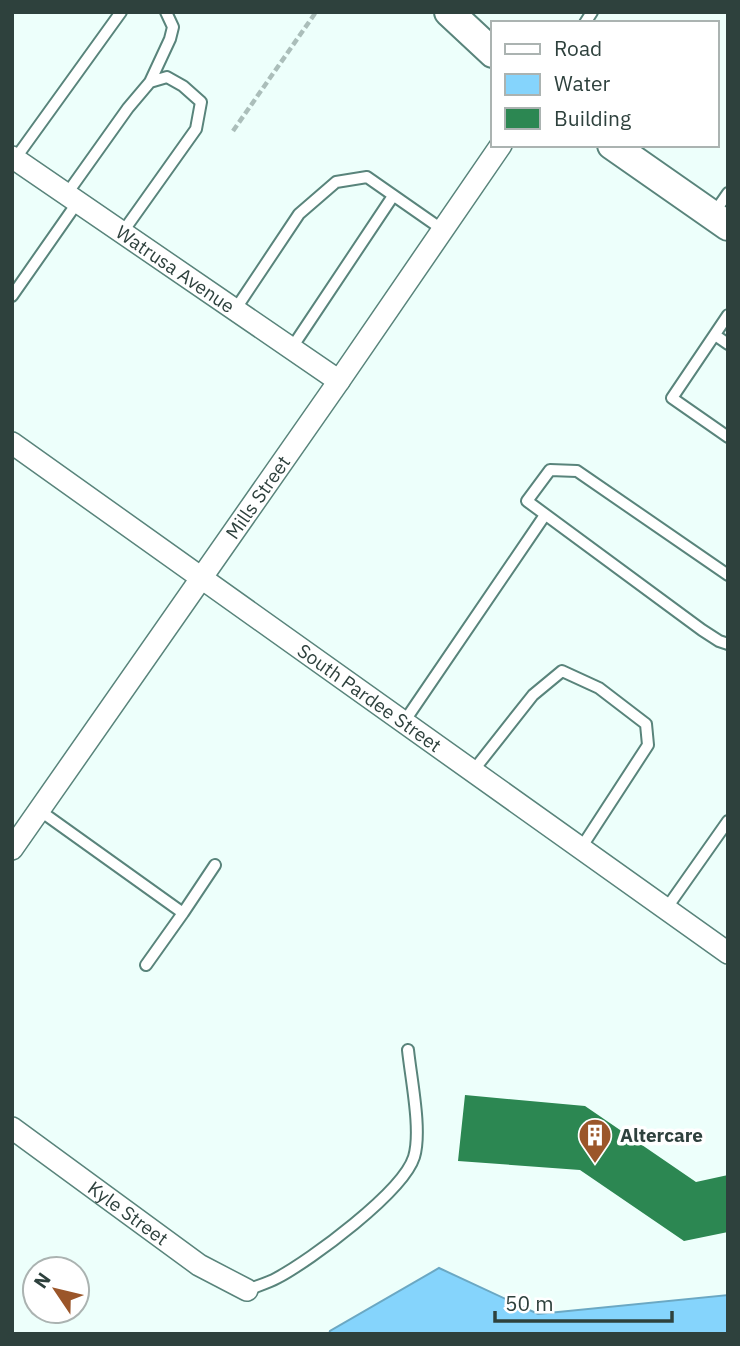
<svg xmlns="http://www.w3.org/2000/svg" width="740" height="1346" font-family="'IBM Plex Sans',sans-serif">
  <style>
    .water { fill: #85d4fc; stroke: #6ba8c3; stroke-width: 2 }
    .building { fill: #2c8752 }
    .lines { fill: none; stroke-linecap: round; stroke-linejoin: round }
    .service-casing { stroke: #59847b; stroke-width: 14 }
    .minor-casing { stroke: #59847b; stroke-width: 24 }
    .secondary-casing { stroke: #59847b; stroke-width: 32 }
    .path { stroke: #abbeba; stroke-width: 4.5; stroke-dasharray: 7 3.5; stroke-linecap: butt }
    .service { stroke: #fff; stroke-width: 10 }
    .minor { stroke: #fff; stroke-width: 21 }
    .secondary { stroke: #fff; stroke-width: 28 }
    .labels { text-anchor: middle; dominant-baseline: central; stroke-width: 7; stroke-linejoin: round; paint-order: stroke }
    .street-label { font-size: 19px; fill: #2e413d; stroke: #fff }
    .poi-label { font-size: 19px; font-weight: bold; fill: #2e413d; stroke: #fff; text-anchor: start }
  </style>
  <rect width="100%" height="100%" fill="#edfffb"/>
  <!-- water -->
  <path class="water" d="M439 1268 538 1314 728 1295V1334H329L330 1331Z"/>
  <!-- building -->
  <path class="building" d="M465 1095 585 1106 696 1182 728 1175V1232L684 1241 580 1170 458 1161Z"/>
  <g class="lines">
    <defs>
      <path id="service" d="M585 23 592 12
        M150 82 170 39 173 27 166 12
        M15 159 121 12
        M66 195 128 108 150 82 167 77 183 86 201 102 196 129 122 233
        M714 213 728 193
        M12 296 77 203
        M235 310 299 214 336 182 367 177 443 230
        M728 315 672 398 728 437
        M715 335 728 344
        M291 349 393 196
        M728 575 577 471 550 470 527 501 702 630 719 641 728 644
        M404 722 545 515
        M473 771 533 695 562 671 599 688 646 724 648 745 581 848
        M39 810 183 913 215 865
        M666 909 728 821
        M146 965 183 913
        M247 1290C257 1286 268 1283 277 1278 311 1260 403 1192 414 1157 422 1131 411 1079 408 1050"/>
      <g id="minor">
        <path id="s1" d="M12 157 339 381"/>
        <path id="s2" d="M12 443 728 953"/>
        <path id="s3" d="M12 849 339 381 501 145"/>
        <path id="s4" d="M12 1128 199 1265 247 1290"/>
      </g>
      <path id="secondary" d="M449 12 493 53
        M612 145 728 226"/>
    </defs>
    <!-- service casing -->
    <use href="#service" class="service-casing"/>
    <!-- minor casing -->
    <use href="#minor" class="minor-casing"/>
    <!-- secondary casing -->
    <use href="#secondary" class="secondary-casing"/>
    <!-- path -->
    <path class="path" d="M233 131 316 12"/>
    <!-- service -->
    <use href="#service" class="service"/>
    <!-- minor -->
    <use href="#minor" class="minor"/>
    <!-- secondary -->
    <use href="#secondary" class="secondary"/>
  </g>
  <!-- icons -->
  <defs>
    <symbol id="building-pin" viewBox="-11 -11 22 30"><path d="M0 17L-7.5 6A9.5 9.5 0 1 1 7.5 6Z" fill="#9b562a" stroke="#fff"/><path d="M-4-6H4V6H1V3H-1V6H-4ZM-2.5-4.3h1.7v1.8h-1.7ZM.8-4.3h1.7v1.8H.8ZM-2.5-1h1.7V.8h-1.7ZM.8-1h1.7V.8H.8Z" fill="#fff"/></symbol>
  </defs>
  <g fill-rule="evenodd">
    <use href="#building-pin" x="576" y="1116" width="38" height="52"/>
  </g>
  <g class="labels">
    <!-- street labels -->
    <g class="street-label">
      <text stroke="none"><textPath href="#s1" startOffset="198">Watrusa Avenue</textPath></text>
      <text stroke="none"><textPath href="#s3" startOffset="429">Mills Street</textPath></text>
      <text stroke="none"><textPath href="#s2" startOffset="439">South Pardee Street</textPath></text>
      <text stroke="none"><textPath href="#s4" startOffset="144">Kyle Street</textPath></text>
    </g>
    <!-- poi labels -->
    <g class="poi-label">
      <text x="620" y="1135">Altercare</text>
    </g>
  </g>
  <!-- border -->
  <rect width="740" height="1346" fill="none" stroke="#2e413d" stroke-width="28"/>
  <!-- legend -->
  <rect x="491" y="21" width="228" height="126" fill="#ffffff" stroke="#abb3b1" stroke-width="2"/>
  <rect x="505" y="44" width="35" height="10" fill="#ffffff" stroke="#abb3b1" stroke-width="2"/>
  <text x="554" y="56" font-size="21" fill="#2e413d">Road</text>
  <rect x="505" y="74" width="35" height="21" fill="#85d4fc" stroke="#abb3b1" stroke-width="2"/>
  <text x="554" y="91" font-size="21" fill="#2e413d">Water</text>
  <rect x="505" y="108" width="35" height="21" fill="#2c8752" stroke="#abb3b1" stroke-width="2"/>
  <text x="554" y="126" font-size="21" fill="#2e413d">Building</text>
  <!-- north arrow -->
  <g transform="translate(56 1290) rotate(305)"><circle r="33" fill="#ffffff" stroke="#abb3b1" stroke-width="2"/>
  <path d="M0-5L12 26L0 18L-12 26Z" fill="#9b562a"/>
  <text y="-10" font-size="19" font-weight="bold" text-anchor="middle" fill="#2e413d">N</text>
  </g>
  <!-- scale -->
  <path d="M495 1311v10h177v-10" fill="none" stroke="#2e413d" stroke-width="3.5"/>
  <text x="505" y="1311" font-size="21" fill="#2e413d" stroke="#ffffff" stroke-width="5" paint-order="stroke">50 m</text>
</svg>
